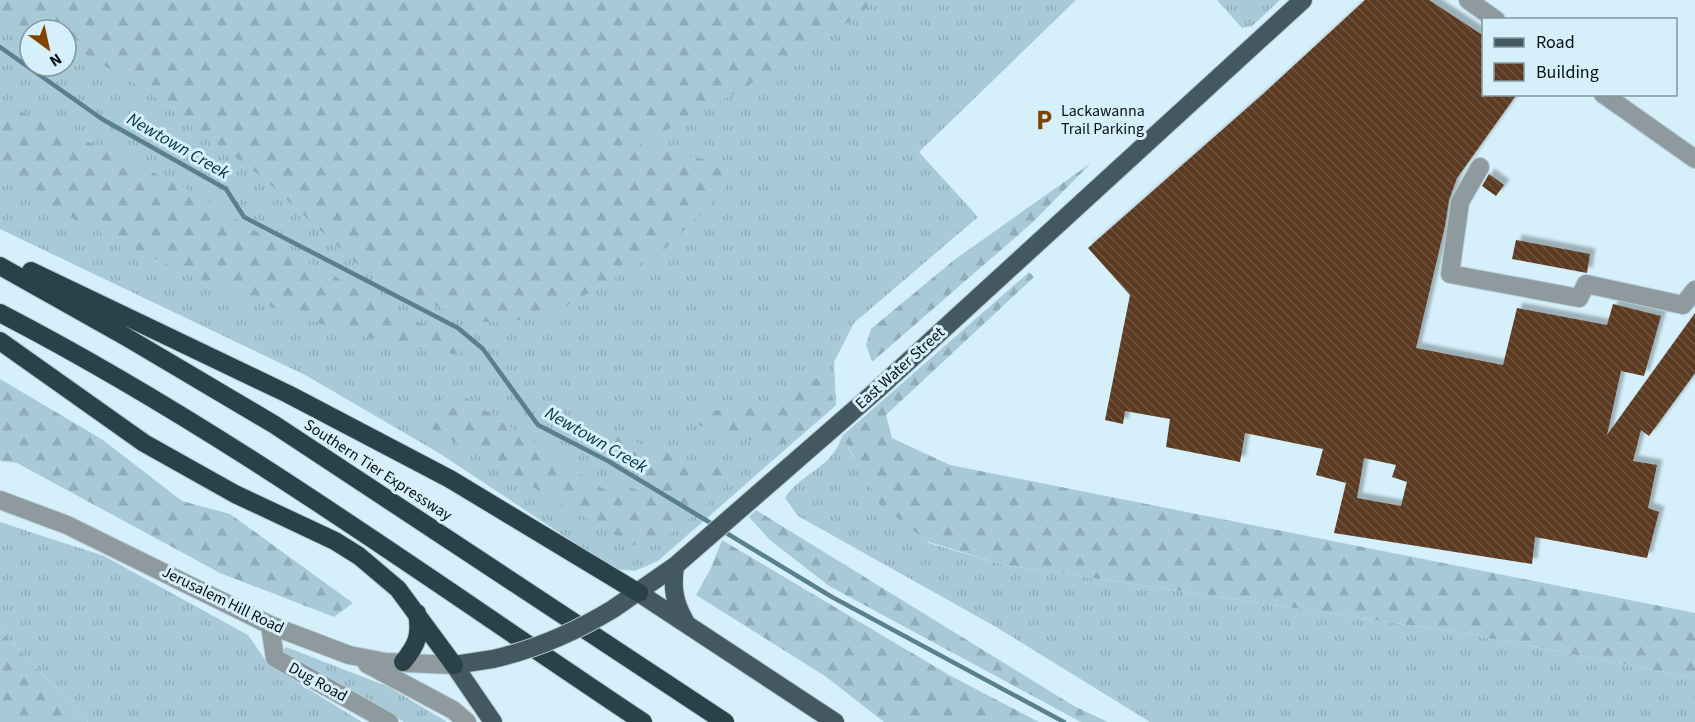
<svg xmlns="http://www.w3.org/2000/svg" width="1695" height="722" font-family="'Source Sans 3',sans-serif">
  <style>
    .grass { fill: url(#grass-tufts); fill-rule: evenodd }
    .forest { fill: url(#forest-firs) }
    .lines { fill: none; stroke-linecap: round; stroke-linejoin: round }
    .stream { stroke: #59808f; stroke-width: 4.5 }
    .building { fill: url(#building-back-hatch); fill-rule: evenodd; filter: url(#shadow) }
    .minor-casing { stroke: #b4ccd6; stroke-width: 20 }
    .major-casing { stroke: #b4ccd6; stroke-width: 20 }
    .highway-casing { stroke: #b4ccd6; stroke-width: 20 }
    .minor { stroke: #8f9a9e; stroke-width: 18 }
    .major { stroke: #44585f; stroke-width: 18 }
    .highway { stroke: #2a4149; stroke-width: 18 }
    .major-bridge-casing { stroke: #b4ccd6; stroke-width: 20; stroke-linecap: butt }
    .major-bridge { stroke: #44585f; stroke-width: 18 }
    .labels { text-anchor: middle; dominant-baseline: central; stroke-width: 6; stroke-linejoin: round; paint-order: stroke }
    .poi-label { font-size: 16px; fill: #071013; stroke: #d5f0fb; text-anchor: start }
    .street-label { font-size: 16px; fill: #071013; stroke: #d5f0fb }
    .water-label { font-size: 18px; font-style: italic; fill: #013342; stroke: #d5f0fb }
  </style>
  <defs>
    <pattern id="grass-tufts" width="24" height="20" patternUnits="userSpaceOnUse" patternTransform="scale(1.5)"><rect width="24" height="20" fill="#a8cad8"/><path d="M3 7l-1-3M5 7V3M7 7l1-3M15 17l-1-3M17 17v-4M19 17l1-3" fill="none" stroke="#8facb8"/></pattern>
    <pattern id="forest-firs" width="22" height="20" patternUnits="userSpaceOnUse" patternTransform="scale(1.5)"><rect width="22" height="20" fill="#a8cad8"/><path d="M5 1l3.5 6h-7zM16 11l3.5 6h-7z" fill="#8facb8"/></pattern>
    <pattern id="building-back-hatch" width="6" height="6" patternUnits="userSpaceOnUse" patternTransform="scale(1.5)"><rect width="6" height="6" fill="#5c3b20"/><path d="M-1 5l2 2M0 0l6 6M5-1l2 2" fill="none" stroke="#6e543e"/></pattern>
    <filter id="shadow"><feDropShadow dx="5.5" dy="-5.5" stdDeviation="1.5" flood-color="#0004"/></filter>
  </defs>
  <rect width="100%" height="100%" fill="#d5f0fb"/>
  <!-- grass -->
  <path class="grass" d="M0 0H1076L919 152 978 217 854 323 834 362 836 405 658 561 635 571 614 569 439 453 307 376 0 229ZM30 30H66V66H30Z
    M1217 0H1280L1252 26 1242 28Z
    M842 436 853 457 929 543 1004 565 1468 634 1695 678V722H1150L996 627 798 516 785 498C800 473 832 469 842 436Z
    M0 522 104 556 248 635 268 664 362 722H88L0 630Z
    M286 647 389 687 447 722H404L282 652Z"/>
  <!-- forest -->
  <path class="forest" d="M0 0H876L855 18 734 94 638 145 722 163 725 189 666 248 546 318 471 323 364 270 263 178 147 91 66 43V30H39L0 23Z
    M0 105 35 117 180 185 303 260 458 343 459 355C298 334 140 256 0 179Z
    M1091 163 1032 223 872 362 866 345 871 329 954 260Z
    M1029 272 1034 277 886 415 892 438 950 465 1695 613V678L1468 634 1004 565 929 542 880 505 842 436Z
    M817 378C829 383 831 395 834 407L791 444 761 443 699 425 701 411 742 409 782 401Z
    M0 379 103 440 182 501 230 514 353 603 334 617 220 573 17 463 0 461Z
    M439 397H465L605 490 620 483 649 495 645 468 609 445 611 434 697 463 721 468 727 480 721 493 662 541 633 545 429 427Z
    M756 510 1074 706 1108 722H1081L829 586 770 540 749 517Z
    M722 540 949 675 1039 722H884L825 676 696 595 711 568Z
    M0 630 88 722H0Z"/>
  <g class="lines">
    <!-- stream -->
    <path class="stream" d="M0 47 102 119 226 189 244 217 458 328 483 349 538 425 608 461 714 525
      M723 531 832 597 1064 722"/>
  </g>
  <!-- building -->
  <path class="building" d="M1365 0H1429L1484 36V94H1517L1457 178 1449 200 1445 226 1416 348 1503 365 1517 308 1607 325 1613 304 1661 316 1644 376 1621 371 1607 435 1695 313V373L1649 436 1641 430 1633 461 1657 465 1648 508 1659 512 1647 558 1535 537 1532 564 1334 533 1346 483 1316 475 1323 449 1245 433 1240 462 1166 447 1170 419 1125 411 1123 424 1105 420 1130 295 1088 248 1263 94ZM1364 458 1396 465 1392 477 1407 482 1401 506 1357 498Z
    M1489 174 1504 185 1496 196 1482 186Z
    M1516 240 1590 254 1587 273 1512 259Z"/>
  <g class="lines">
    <defs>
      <path id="minor" d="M1468 0 1496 20
        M1603 94 1695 159
        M1480 167 1460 202 1450 274 1579 298 1586 284 1683 305 1695 290
        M0 500 67 525 270 625 349 655 385 662 454 665
        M270 625 275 658 389 722
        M367 664 453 710 467 722"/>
      <path id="major" d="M675 566C672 588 674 602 685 621
        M639 593 835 722
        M613 609 675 566 877 390 1303 0
        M493 659 454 665 493 722"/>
      <path id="highway" d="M0 266 128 338 275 425 725 722
        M31 271 288 394 450 479 639 593
        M0 313C226 430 431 581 643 722
        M0 341 144 443 235 494 335 541 359 556 398 589 454 665
        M403 662C417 645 421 635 417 613"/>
    </defs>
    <!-- minor casing -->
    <use href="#minor" class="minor-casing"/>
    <!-- major casing -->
    <use href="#major" class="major-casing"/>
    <!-- highway casing -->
    <use href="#highway" class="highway-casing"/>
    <!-- minor -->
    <use href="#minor" class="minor"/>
    <!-- major -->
    <use href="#major" class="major"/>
    <!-- highway -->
    <use href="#highway" class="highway"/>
    <defs>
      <path id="major-bridge" d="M493 659C537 649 575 632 613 609"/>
    </defs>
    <!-- major-bridge casing -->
    <use href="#major-bridge" class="major-bridge-casing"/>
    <!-- major-bridge -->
    <use href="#major-bridge" class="major-bridge"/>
  </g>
  <!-- icons -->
  <defs>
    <symbol id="parking-bare" viewBox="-9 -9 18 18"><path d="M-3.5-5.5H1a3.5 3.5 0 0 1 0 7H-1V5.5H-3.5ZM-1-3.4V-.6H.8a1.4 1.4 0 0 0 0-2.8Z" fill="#804400" stroke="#d5f0fb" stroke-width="2.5" paint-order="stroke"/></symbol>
  </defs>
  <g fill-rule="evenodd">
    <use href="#parking-bare" x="1029" y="105" width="30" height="30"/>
  </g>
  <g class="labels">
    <!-- poi labels -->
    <g class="poi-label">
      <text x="1061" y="111">Lackawanna<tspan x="1061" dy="18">Trail Parking</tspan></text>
    </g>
    <!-- street labels -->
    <g class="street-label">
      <text transform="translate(900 368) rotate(-42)">East Water Street</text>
      <text transform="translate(378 470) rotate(33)">Southern Tier Expressway</text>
      <text transform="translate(223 600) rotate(26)">Jerusalem Hill Road</text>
      <text transform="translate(318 682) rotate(29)">Dug Road</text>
    </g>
    <!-- water labels -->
    <g class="water-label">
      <text transform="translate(178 146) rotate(30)">Newtown Creek</text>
      <text transform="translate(596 440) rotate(30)">Newtown Creek</text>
    </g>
  </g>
  <!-- legend -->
  <rect x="1482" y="18" width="195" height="78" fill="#d5f0fb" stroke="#83969e" stroke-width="1.5"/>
  <rect x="1494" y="38" width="30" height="9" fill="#44585f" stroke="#83969e" stroke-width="1.5"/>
  <text x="1536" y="48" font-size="18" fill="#071013">Road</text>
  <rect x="1494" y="63" width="30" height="18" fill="url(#building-back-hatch)" stroke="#83969e" stroke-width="1.5"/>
  <text x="1536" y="78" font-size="18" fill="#071013">Building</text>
  <!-- north arrow -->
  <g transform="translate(48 48) rotate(147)"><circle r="28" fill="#d5f0fb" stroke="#83969e" stroke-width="1.5"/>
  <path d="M0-4.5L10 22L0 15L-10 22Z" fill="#804400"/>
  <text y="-9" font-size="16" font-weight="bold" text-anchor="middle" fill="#071013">N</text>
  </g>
</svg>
